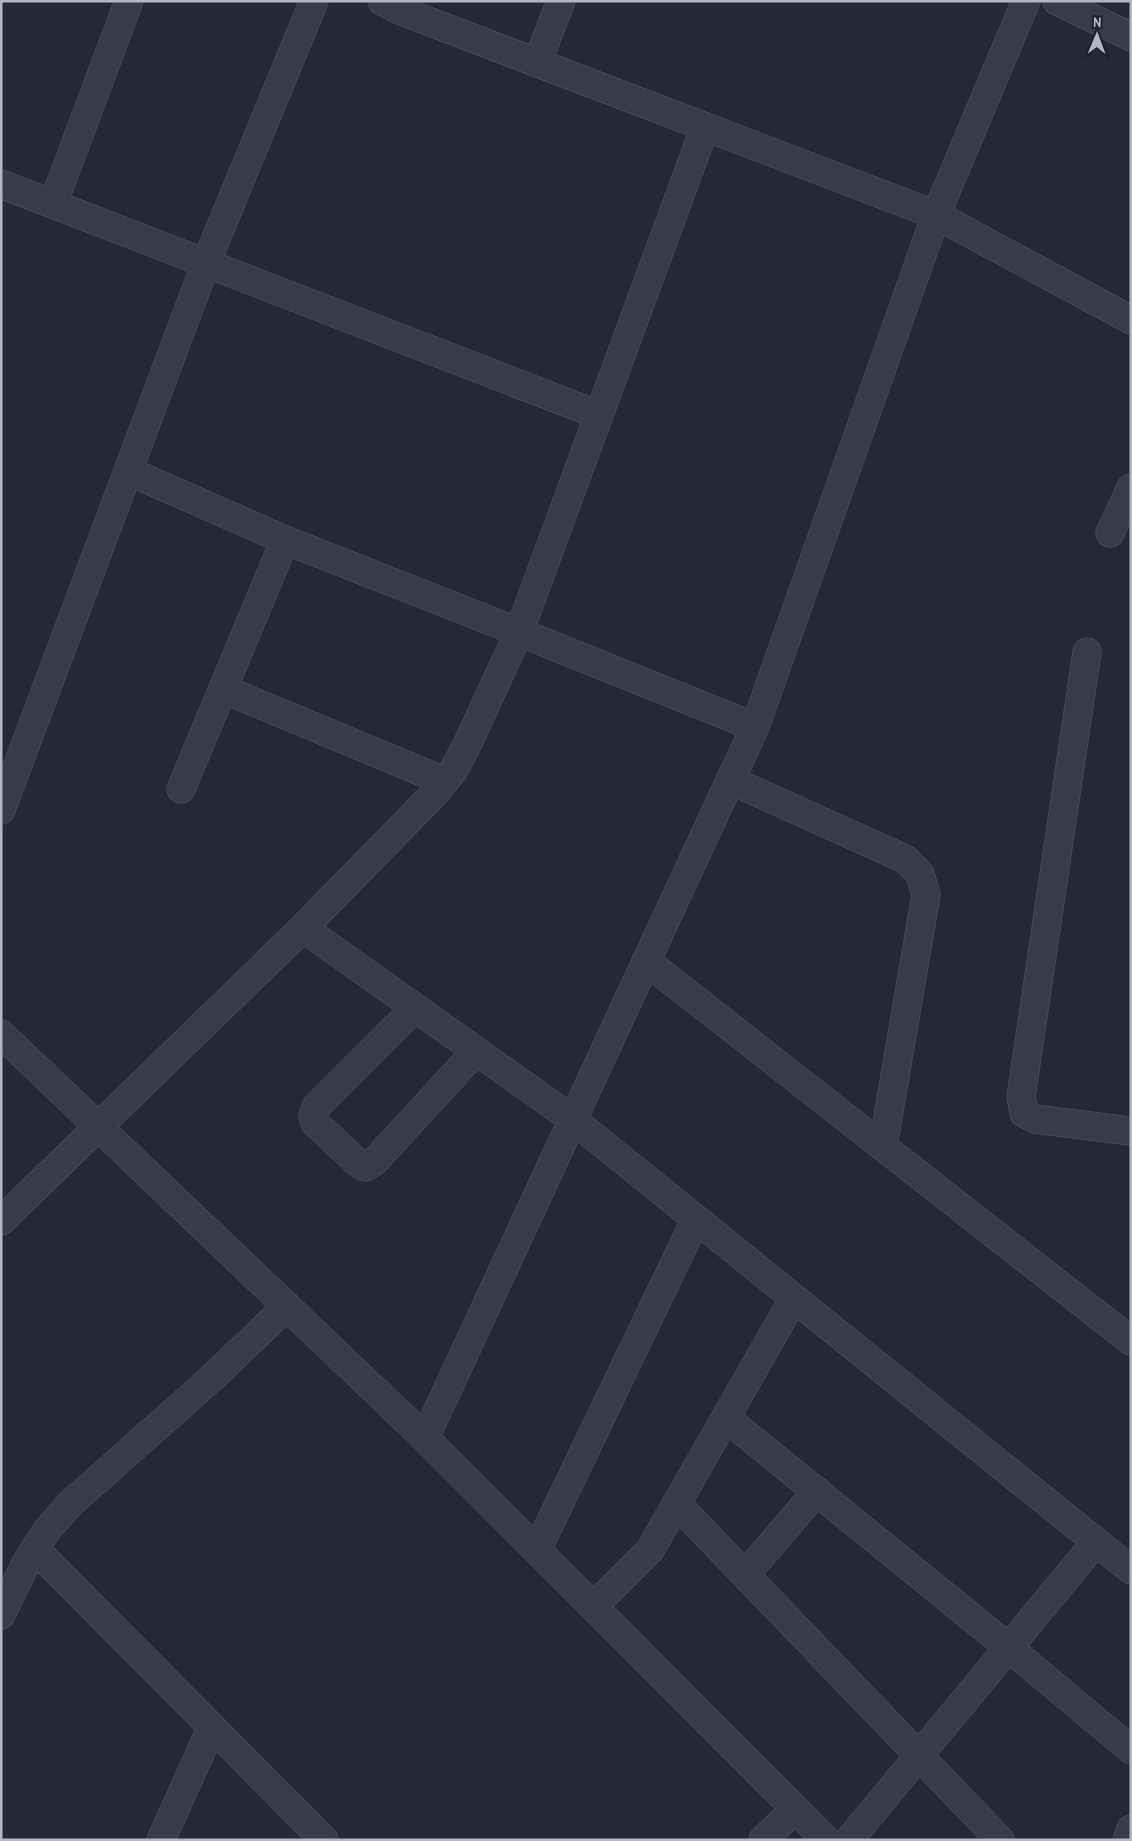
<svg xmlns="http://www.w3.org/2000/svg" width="1132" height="1841" font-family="'Archivo Narrow',sans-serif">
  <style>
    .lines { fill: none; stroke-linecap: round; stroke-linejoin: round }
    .minor-casing { stroke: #535b64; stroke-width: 29 }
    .minor { stroke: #363d46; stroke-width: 28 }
  </style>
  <rect width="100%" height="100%" fill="#222b35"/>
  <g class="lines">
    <defs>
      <path id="minor" d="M382 1 399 10 936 215 1131 320
        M1057 1 1131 37
        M537 63 561 1
        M1 184 599 415
        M53 204 129 1
        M128 471 285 540 519 632 755 727
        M1110 533 1131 488
        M1087 652 1021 1097 1024 1113 1035 1119 1131 1131
        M223 689 444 781
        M730 780 905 859 920 874 926 895 883 1146
        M181 789 285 540
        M1 810 206 263 314 1
        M303 928 572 1119 1131 1570
        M646 961 1131 1341
        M415 1008 316 1107 313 1115 315 1123 359 1164 366 1167 375 1161 476 1051
        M1 1034 425 1438 826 1840
        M1 1221 303 928 435 793 453 771 466 747 519 632 705 127
        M726 1418 1008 1647 1131 1750
        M425 1438 755 727 936 215 1026 1
        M677 1504 1000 1840
        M35 1549 324 1840
        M537 1550 696 1219
        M745 1575 817 1491
        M593 1607 650 1550 794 1298
        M1 1615 26 1563 47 1530 70 1504 213 1377 287 1306
        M161 1840 212 1727
        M763 1840 795 1809
        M849 1840 1096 1542
        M1127 1840 1131 1829"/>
    </defs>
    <!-- minor casing -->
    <use href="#minor" class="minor-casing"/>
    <!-- minor -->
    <use href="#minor" class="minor"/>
  </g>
  <!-- border -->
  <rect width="1132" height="1841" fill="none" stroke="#b0b8c2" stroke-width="5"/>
  <!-- north arrow -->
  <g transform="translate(1097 35) rotate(1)" stroke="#1b222a" stroke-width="4" paint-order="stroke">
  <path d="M0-4L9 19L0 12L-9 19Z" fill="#b0b8c2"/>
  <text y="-8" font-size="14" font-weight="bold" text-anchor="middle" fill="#b0b8c2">N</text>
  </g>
</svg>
